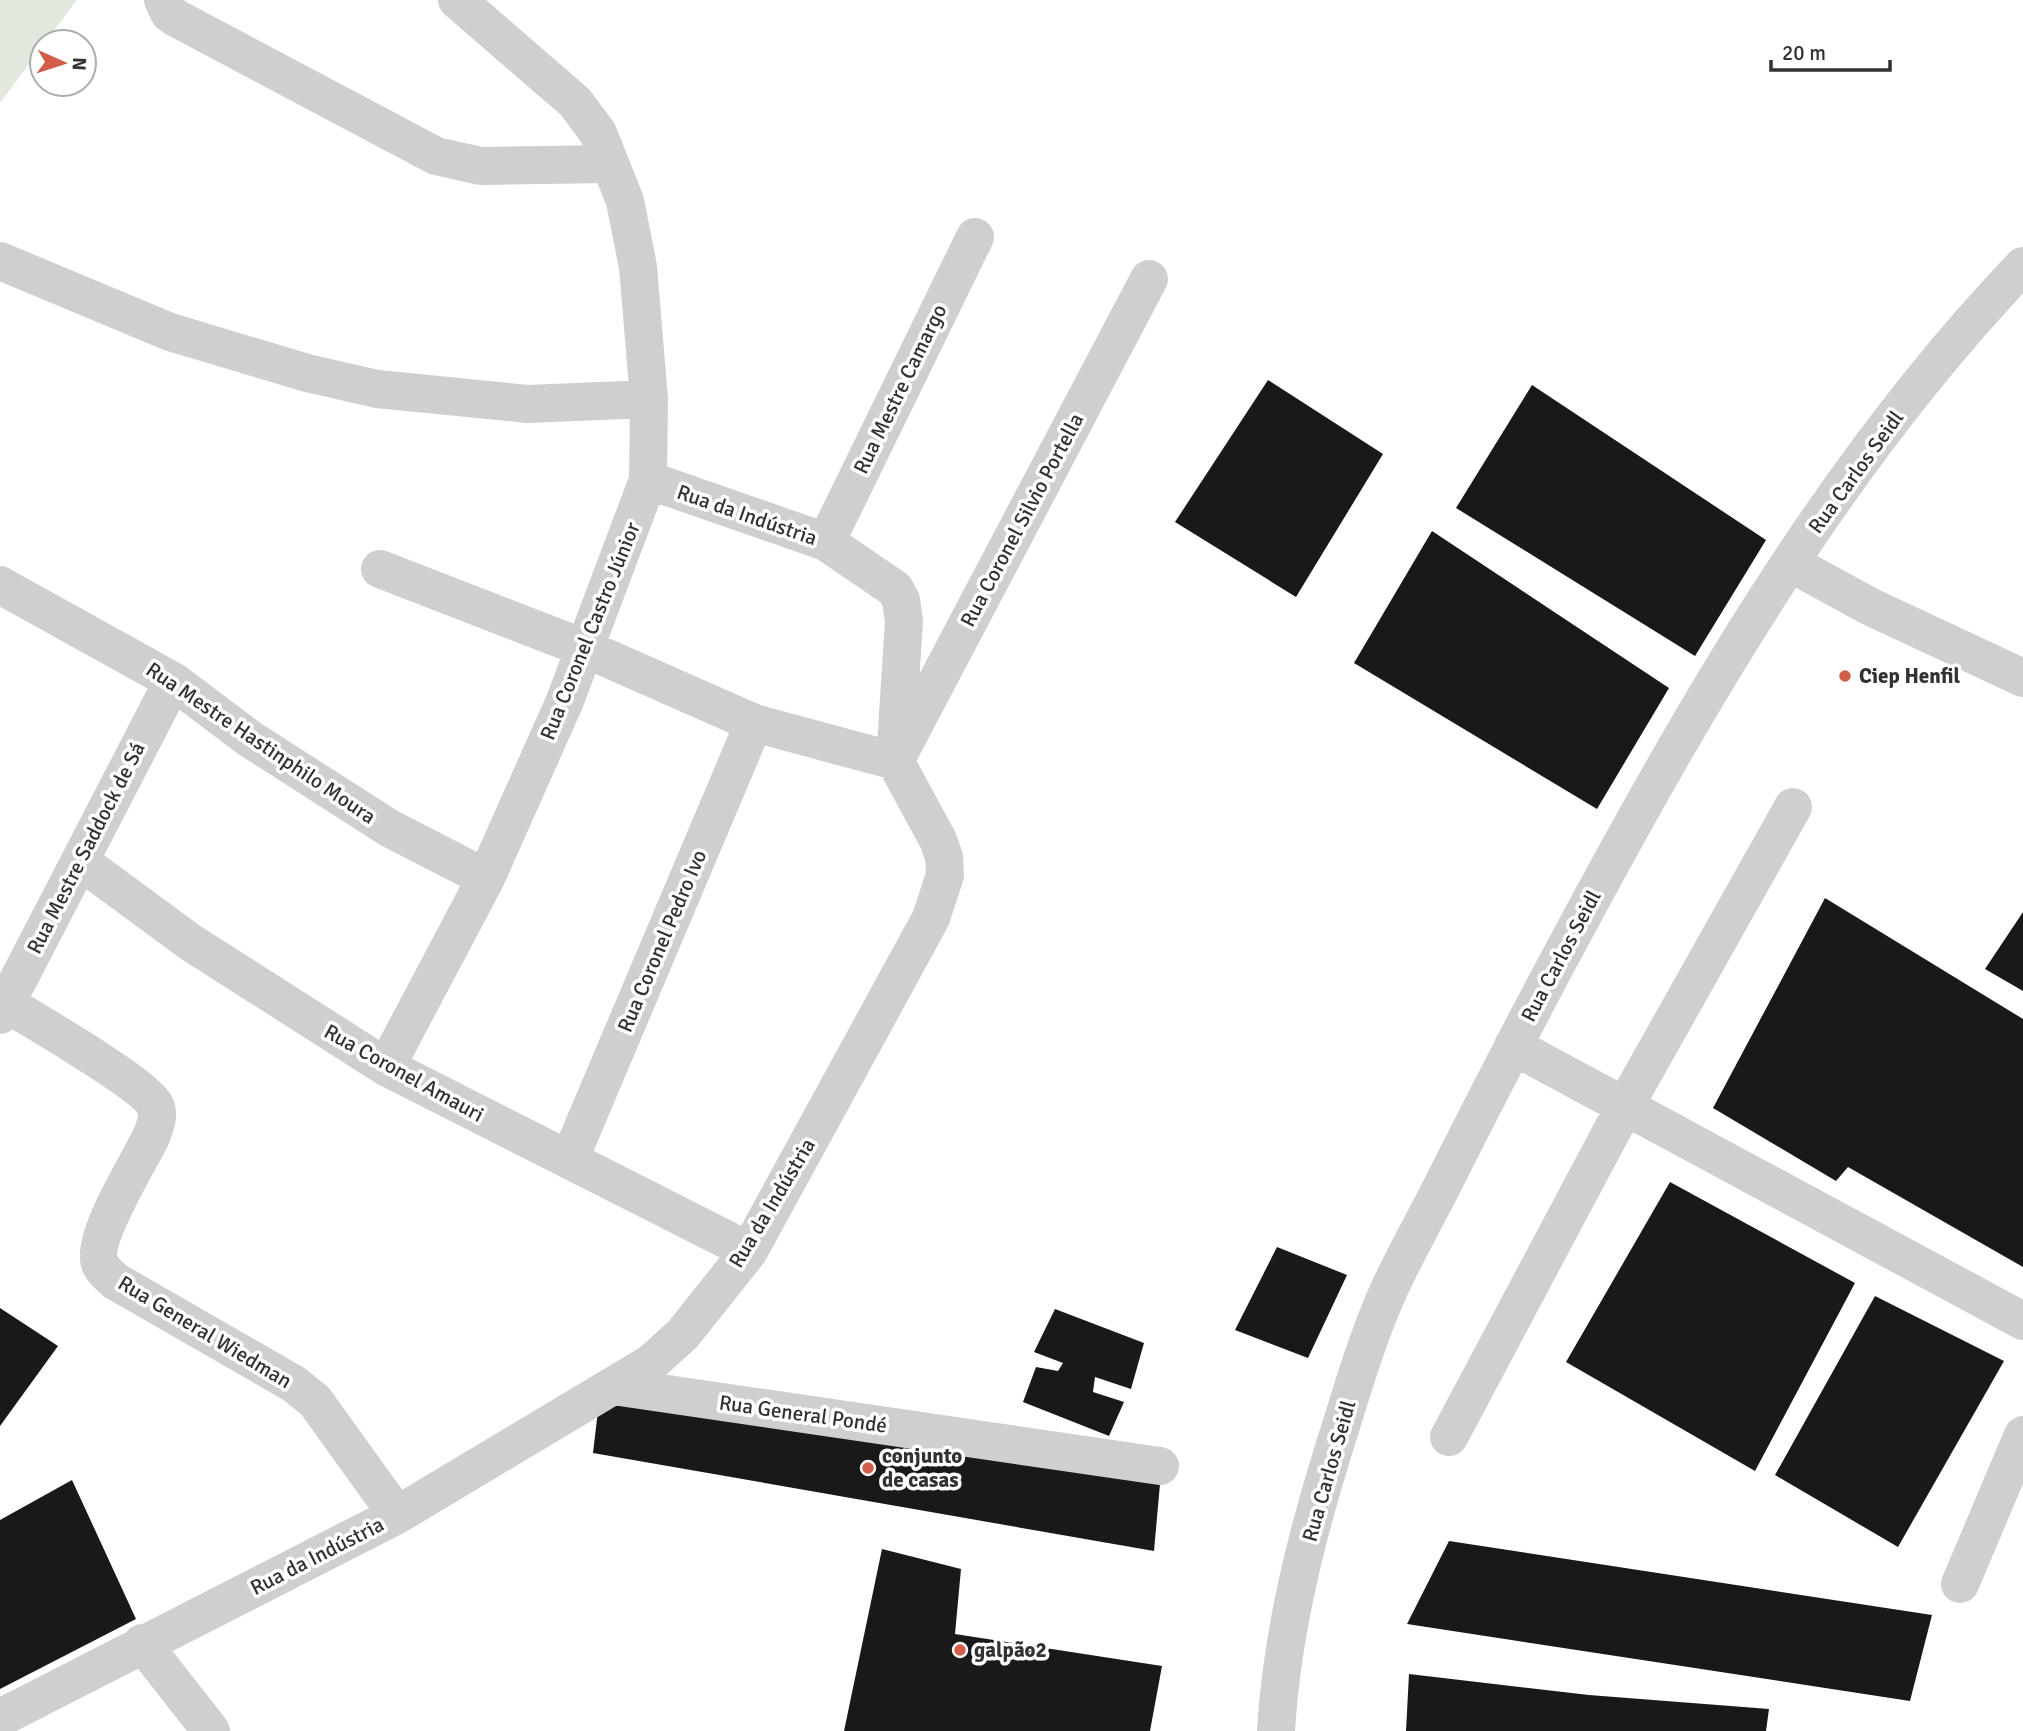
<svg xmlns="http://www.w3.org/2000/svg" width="2023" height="1731" font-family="Signika,sans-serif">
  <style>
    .green { fill: #e2eadf }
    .building { fill: #191919 }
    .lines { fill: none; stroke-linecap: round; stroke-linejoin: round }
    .minor { stroke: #cfcfcf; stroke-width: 38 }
    .poi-dot { fill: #d25d4a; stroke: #fff; stroke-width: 2.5 }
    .labels { text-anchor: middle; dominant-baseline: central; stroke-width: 7; stroke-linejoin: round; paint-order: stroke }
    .street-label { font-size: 21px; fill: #323232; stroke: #fff }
    .poi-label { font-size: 21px; font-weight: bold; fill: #323232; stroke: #fff; text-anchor: start }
  </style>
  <rect width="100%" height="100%" fill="#fff"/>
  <!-- green -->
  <path class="green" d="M0 0H77L45 42H42V47L0 103Z"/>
  <!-- building -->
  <path class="building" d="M1268 380 1383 454 1296 597 1175 522Z
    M1532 385 1766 540 1695 656 1456 508Z
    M1432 531 1669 688 1597 809 1354 663Z
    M1825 898 2023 1019V1267L1848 1167 1836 1181 1713 1108Z
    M2023 912V991L1985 969Z
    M1670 1182 1855 1283 1755 1471 1566 1362Z
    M1277 1247 1347 1275 1308 1358 1235 1330Z
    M1875 1296 2004 1361 1898 1547 1775 1475Z
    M0 1308 58 1346 0 1426Z
    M1055 1309 1144 1343 1131 1389 1095 1377 1093 1392 1124 1402 1109 1436 1023 1402 1036 1367 1058 1371 1063 1363 1034 1352Z
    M599 1402 1160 1484 1154 1551 593 1453Z
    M72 1480 136 1619 0 1689V1520Z
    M1449 1541 1932 1615 1910 1701 1407 1624Z
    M882 1549 961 1569 955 1634 1162 1666 1150 1731H844Z
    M1409 1674 1589 1695 1769 1709 1766 1731H1406Z"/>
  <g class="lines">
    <!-- minor -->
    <path class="minor" d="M163 0 169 13 176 18 436 156 481 166 610 164
      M0 261 170 332 307 373 377 389 528 404 649 399
      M826 542 975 237
      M1792 564 1871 607 2023 678
      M380 569 584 648 754 723 895 761 1149 279
      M0 585 173 681 250 739 389 828 486 878
      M80 861 190 942 386 1067 749 1251
      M6 1003C34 1021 143 1083 155 1105 160 1115 155 1127 151 1137 139 1162 90 1239 100 1264 103 1271 110 1276 115 1281L294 1384 315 1401 397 1515
      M0 1015 173 681
      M1513 1046 2023 1321
      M386 1067 486 878 564 703 648 480 649 399 638 267 625 201 598 133 575 102 457 0
      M570 1158 754 723
      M613 1386 1160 1466
      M1449 1437 1625 1106 1793 807
      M1960 1584 2023 1435
      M142 1643 211 1731
      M0 1718 397 1515 651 1363 683 1334 749 1251 931 918 945 875 944 857 938 840 895 761 904 621 901 600 895 589 826 542 648 480
      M1276 1731C1282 1628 1309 1526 1340 1429 1354 1384 1368 1337 1387 1294 1404 1256 1425 1220 1444 1182 1483 1105 1522 1028 1563 952 1692 711 1833 464 2023 266"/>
  </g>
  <!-- markers -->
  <g class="poi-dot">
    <circle cx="1845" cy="676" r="7"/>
    <circle cx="868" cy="1468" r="7"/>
    <circle cx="960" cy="1650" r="7"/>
  </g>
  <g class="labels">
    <!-- street labels -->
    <g class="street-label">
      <text transform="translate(900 389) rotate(-64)">Rua Mestre Camargo</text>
      <text transform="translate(1856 472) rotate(-54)">Rua Carlos Seidl</text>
      <text transform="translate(747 515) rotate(19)">Rua da Indústria</text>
      <text transform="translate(1022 520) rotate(-62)">Rua Coronel Silvio Portella</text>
      <text transform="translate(590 631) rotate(-68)">Rua Coronel Castro Júnior</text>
      <text transform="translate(261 743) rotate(34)">Rua Mestre Hastinphilo Moura</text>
      <text transform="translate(86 848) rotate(-63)">Rua Mestre Saddock de Sá</text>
      <text transform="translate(662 941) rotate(-67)">Rua Coronel Pedro Ivo</text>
      <text transform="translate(1561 956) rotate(-62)">Rua Carlos Seidl</text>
      <text transform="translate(404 1073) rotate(29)">Rua Coronel Amauri</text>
      <text transform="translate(772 1203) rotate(-59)">Rua da Indústria</text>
      <text transform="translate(205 1332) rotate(31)">Rua General Wiedman</text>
      <text transform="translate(803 1414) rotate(8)">Rua General Pondé</text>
      <text transform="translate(1329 1471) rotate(-74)">Rua Carlos Seidl</text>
      <text transform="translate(317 1556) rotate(-27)">Rua da Indústria</text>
    </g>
    <!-- poi labels -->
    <g class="poi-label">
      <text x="1859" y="676">Ciep Henfil</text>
      <text x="882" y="1456">conjunto<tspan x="882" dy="24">de casas</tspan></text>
      <text x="974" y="1650">galpão2</text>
    </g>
  </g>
  <!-- north arrow -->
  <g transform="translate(63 63) rotate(93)"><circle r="33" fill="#ffffff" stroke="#adadad" stroke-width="2"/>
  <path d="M0-5L12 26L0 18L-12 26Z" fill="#d25d4a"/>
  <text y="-10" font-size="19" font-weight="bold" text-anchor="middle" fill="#323232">N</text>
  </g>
  <!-- scale -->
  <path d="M1771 60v10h119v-10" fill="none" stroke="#323232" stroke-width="3.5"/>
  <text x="1782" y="60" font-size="21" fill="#323232" stroke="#ffffff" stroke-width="5" paint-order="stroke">20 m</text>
</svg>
